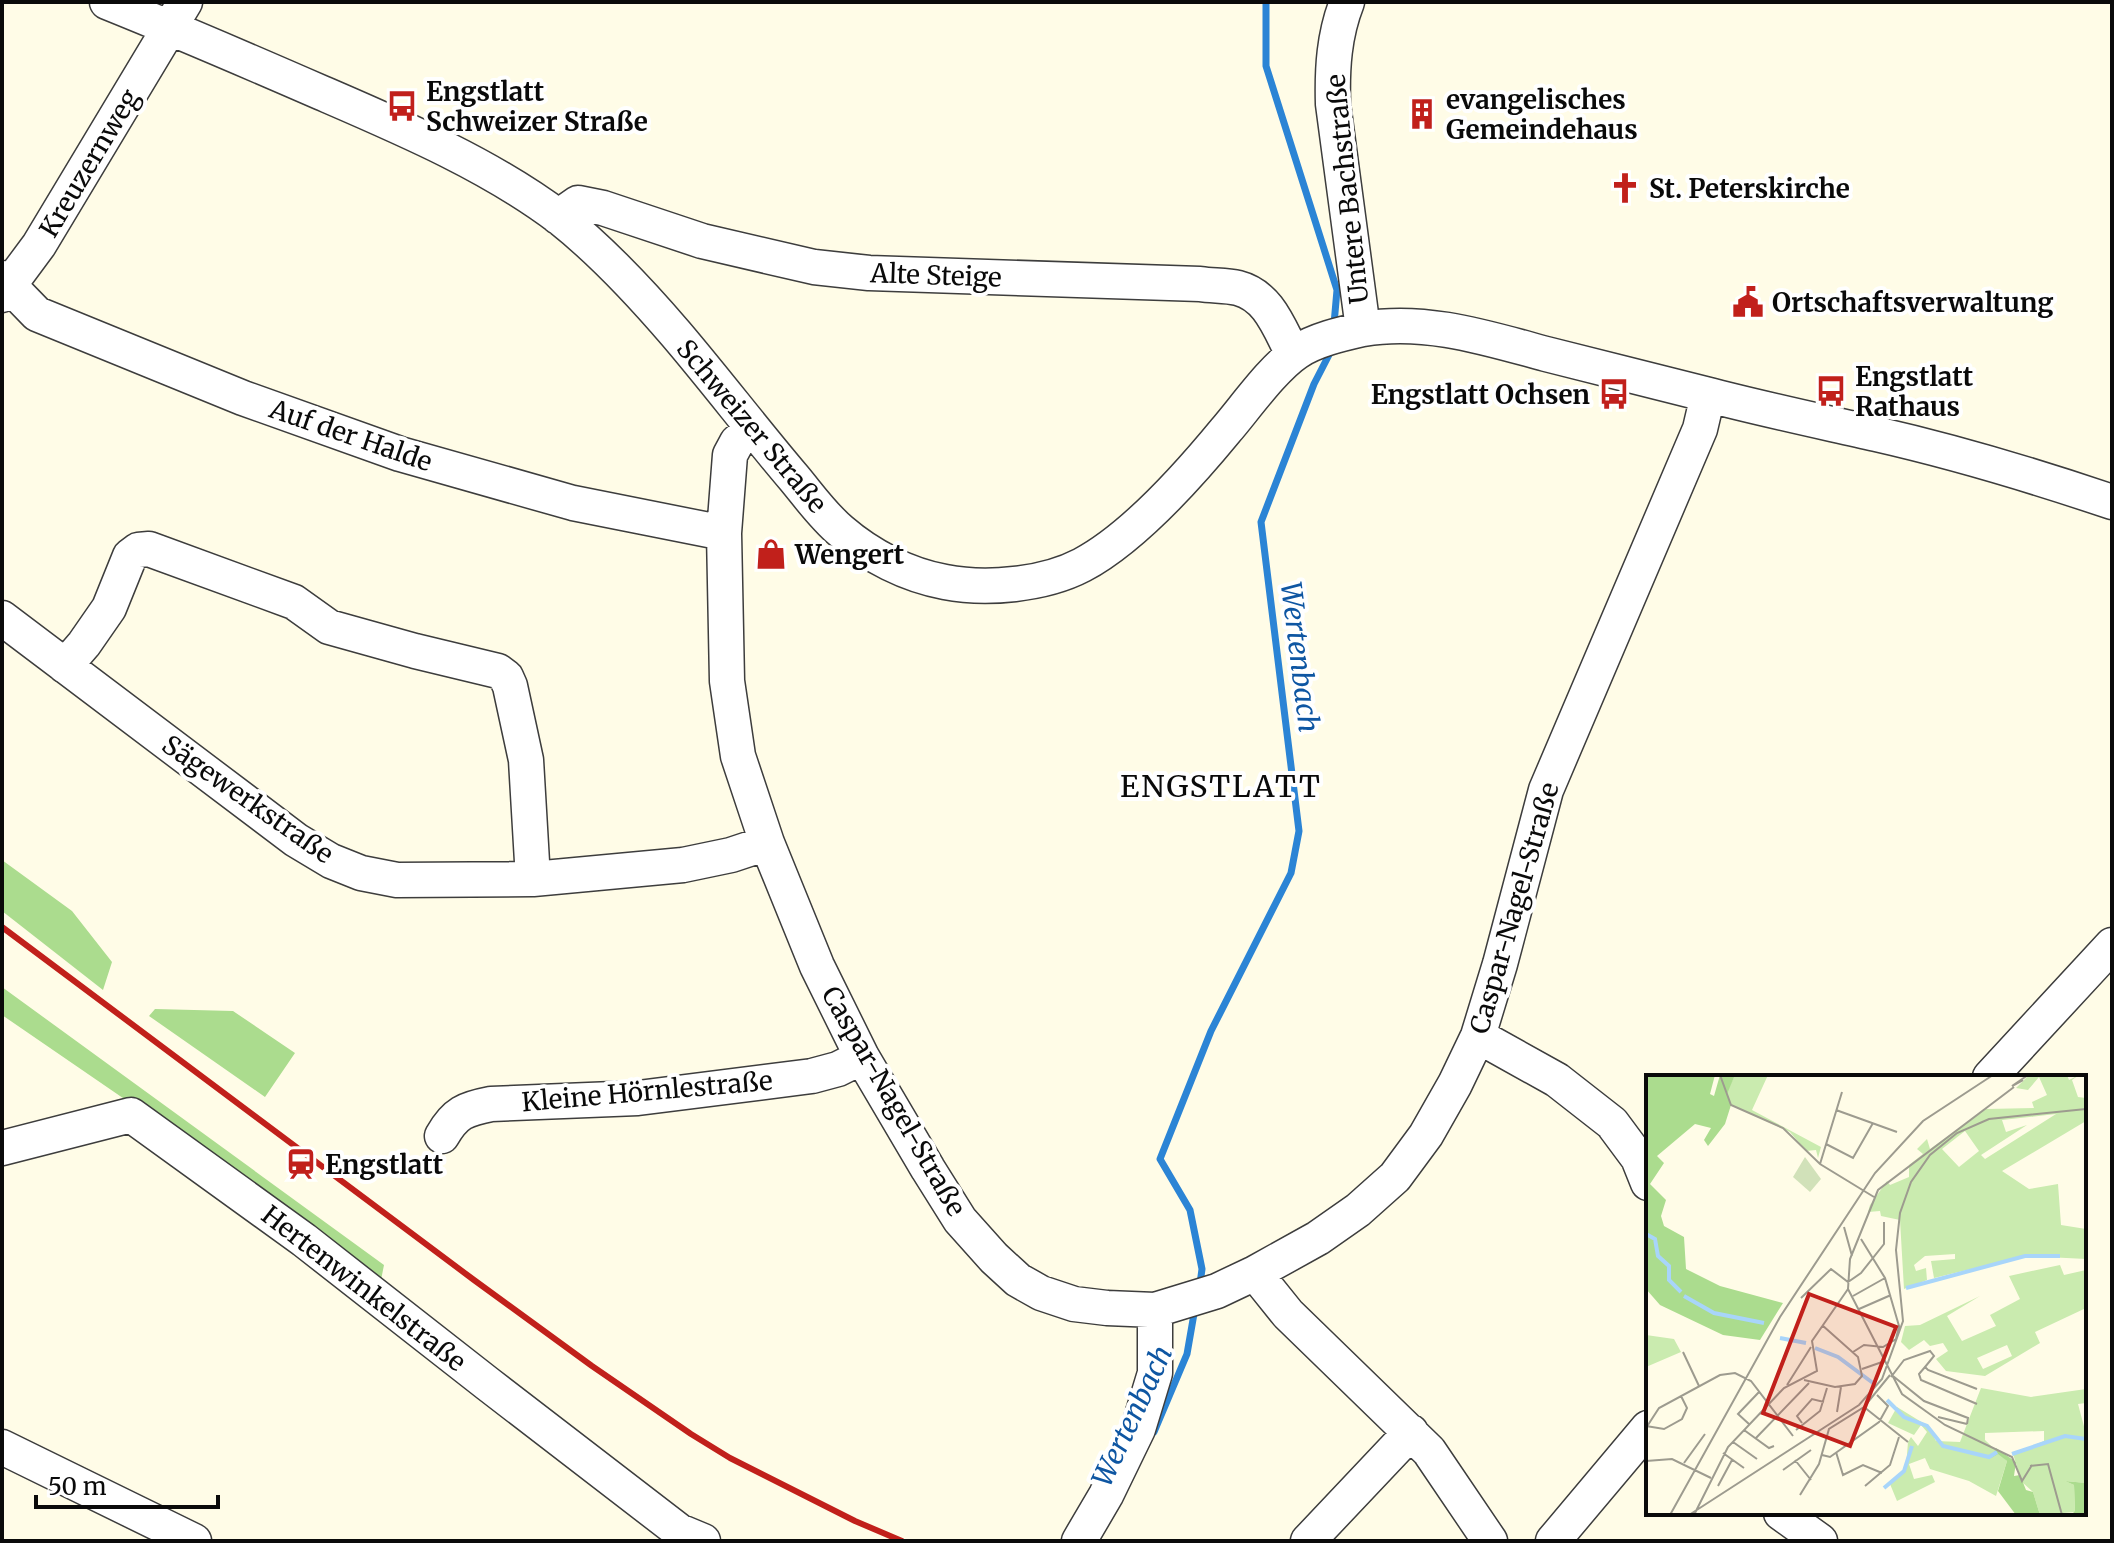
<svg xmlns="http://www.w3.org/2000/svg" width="2114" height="1543" font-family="Merriweather,serif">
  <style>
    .forest { fill: #abdc8e }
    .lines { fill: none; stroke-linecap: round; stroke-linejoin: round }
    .stream { stroke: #2b84d5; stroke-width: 7 }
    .minor-casing { stroke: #3d3d3d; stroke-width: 37 }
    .minor { stroke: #fff; stroke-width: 34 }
    .rail { stroke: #c1201b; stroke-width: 6 }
    .labels { text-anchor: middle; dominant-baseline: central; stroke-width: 8; stroke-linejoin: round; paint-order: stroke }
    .poi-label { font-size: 26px; font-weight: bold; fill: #0a0a0a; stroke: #fff; text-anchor: start }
    .street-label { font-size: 26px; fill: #0a0a0a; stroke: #fff }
    .water-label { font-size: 28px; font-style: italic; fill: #0e56a2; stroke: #fff }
    .quarter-label { font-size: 30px; letter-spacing: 2px; fill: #0a0a0a; stroke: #fff }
    .inset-river { fill: none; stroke: #a8d5fa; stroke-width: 4 }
    .inset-road { fill: none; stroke: #9d9b8f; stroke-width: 2 }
    .view { fill: #c1201b; fill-opacity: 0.15; stroke: #c1201b; stroke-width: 4 }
    .inset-edge { fill: none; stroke: #0a0a0a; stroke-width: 4 }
  </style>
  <rect width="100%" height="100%" fill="#fffce7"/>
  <!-- forest -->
  <path class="forest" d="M2 860 72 911 112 962 103 990 2 911Z
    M2 987 384 1265 380 1285 136 1107 2 1015Z
    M155 1009 233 1011 295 1053 265 1097 149 1016Z"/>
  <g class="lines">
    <!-- stream -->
    <path class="stream" d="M1266 2V66L1337 290 1334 324
      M1200 1284 1202 1269 1190 1210 1160 1159 1211 1031 1291 873 1299 831 1261 522 1314 384 1332 349
      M1154 1432 1187 1354 1195 1308"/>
    <defs>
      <path id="minor" d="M107 2C179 31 251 62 322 93 403 128 490 165 560 218 603 252 640 292 676 334 716 381 754 431 794 478 809 496 823 516 841 531 870 556 907 575 945 582 986 590 1044 585 1082 565 1133 538 1189 475 1226 430 1245 408 1273 368 1297 352 1315 340 1341 334 1363 329 1425 318 1487 338 1546 354 1599 367 1652 381 1705 394 1762 409 1819 421 1876 434 1955 452 2035 476 2112 502
        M1347 2C1334 35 1332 68 1333 104L1363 329
        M558 217 578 203 603 208 702 241 814 267 869 273 1200 284C1212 286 1226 285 1238 288 1269 296 1279 328 1293 354
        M2 278 37 314 243 398 400 454 573 503 724 533
        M2 295 39 245 185 2
        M753 429 737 442 730 455 724 533 727 681 738 756 767 843 817 966 862 1057 928 1169 960 1220 994 1258 1018 1280 1041 1293 1074 1304 1107 1308 1155 1310 1217 1291 1255 1273 1318 1238 1358 1210 1395 1177 1426 1135 1455 1084 1478 1036 1500 964 1546 790 1700 429 1708 395
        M2 618 296 840 331 861 361 873 397 880 533 879 683 865 731 855 767 843
        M65 666 84 644 109 608 130 556 138 550 149 549 294 602 329 627 415 651 498 671 506 677 510 686 526 760 533 879
        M1478 1036 1557 1080 1612 1123 1638 1158 1648 1183
        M1990 1077 2112 945
        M442 1136C455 1113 465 1109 491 1104L638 1098 812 1076 838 1069 862 1057
        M2 1148 131 1115 304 1240 488 1384 679 1531 703 1541
        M1255 1273 1288 1314 1429 1451 1490 1541
        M2 1447 194 1541
        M1781 1513 1820 1541
        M1079 1541 1106 1495 1138 1429 1155 1373V1310
        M1308 1541 1411 1432
        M1553 1541 1648 1428"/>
    </defs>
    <!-- minor casing -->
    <use href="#minor" class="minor-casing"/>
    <!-- minor -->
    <use href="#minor" class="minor"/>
    <!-- rail -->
    <path class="rail" d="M2 927 474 1280 592 1366 691 1434 730 1458 855 1521 902 1541"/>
  </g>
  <!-- icons -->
  <defs>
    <symbol id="bus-bare" viewBox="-9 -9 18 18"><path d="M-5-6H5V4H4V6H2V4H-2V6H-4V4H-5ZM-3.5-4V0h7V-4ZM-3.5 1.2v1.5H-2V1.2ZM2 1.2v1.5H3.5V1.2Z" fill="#c1201b" stroke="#fff" stroke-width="2.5" paint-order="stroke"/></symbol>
    <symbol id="building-bare" viewBox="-9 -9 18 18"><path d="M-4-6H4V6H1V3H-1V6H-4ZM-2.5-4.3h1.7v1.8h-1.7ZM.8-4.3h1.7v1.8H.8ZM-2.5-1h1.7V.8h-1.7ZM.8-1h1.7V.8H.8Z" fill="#c1201b" stroke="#fff" stroke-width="2.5" paint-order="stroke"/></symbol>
    <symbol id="church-bare" viewBox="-9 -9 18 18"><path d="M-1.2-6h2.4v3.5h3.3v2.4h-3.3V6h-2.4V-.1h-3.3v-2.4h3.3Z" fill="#c1201b" stroke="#fff" stroke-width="2.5" paint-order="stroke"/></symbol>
    <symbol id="civic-bare" viewBox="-9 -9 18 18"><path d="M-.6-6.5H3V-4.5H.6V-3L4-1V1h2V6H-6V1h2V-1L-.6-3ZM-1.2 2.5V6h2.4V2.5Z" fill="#c1201b" stroke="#fff" stroke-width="2.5" paint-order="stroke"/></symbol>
    <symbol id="shop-bare" viewBox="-9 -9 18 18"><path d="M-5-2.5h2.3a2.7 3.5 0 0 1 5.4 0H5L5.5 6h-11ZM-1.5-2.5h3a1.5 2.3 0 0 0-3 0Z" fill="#c1201b" stroke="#fff" stroke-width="2.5" paint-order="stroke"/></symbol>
    <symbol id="station-bare" viewBox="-9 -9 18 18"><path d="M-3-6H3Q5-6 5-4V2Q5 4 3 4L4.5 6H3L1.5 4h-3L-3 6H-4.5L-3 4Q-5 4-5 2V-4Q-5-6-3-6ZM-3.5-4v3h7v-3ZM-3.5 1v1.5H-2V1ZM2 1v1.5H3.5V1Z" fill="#c1201b" stroke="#fff" stroke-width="2.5" paint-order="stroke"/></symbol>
  </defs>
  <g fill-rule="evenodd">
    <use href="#bus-bare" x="380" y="84" width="44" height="44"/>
    <use href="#building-bare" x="1400" y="92" width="44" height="44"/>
    <use href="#church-bare" x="1603" y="166" width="44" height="44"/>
    <use href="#civic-bare" x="1726" y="280" width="44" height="44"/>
    <use href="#bus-bare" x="1809" y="369" width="44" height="44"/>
    <use href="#bus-bare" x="1592" y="372" width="44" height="44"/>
    <use href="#shop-bare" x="749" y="532" width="44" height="44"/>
    <use href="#station-bare" x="279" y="1142" width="44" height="44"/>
  </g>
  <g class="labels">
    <!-- poi labels -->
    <g class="poi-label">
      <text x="426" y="91">Engstlatt<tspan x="426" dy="30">Schweizer Straße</tspan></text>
      <text x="1446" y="99">evangelisches<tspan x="1446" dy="30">Gemeindehaus</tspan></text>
      <text x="1649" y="188">St. Peterskirche</text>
      <text x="1772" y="302">Ortschaftsverwaltung</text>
      <text x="1855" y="376">Engstlatt<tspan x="1855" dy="30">Rathaus</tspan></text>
      <text x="1590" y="394" text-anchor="end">Engstlatt Ochsen</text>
      <text x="795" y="554">Wengert</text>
      <text x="325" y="1164">Engstlatt</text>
    </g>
    <!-- street labels -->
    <g class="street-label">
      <text transform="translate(89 163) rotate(-59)">Kreuzernweg</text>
      <text transform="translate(1347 189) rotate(-96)">Untere Bachstraße</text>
      <text transform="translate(936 275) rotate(2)">Alte Steige</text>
      <text transform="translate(752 426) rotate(50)">Schweizer Straße</text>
      <text transform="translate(351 435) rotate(19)">Auf der Halde</text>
      <text transform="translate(248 799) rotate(35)">Sägewerkstraße</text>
      <text transform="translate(1514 908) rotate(-74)">Caspar-Nagel-Straße</text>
      <text transform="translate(647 1091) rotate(-5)">Kleine Hörnlestraße</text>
      <text transform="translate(894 1101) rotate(60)">Caspar-Nagel-Straße</text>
      <text transform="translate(364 1288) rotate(38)">Hertenwinkelstraße</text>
    </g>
    <!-- water labels -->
    <g class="water-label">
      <text transform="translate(1300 657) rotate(83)">Wertenbach</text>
      <text transform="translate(1132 1416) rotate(-65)">Wertenbach</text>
    </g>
    <!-- quarter labels -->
    <g class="quarter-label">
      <text x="1221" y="786">ENGSTLATT</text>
    </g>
  </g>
  <!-- overview -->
  <g transform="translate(1646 1075)">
    <rect width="440" height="440" fill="#fffce7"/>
    <path d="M89 0H122L106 35 175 72 172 83 170 75 160 76 144 57 85 30 80 19ZM383 0H421L423 5 433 0 426 5 432 22 440 23V46L356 96 383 114 412 109 415 150 440 154V184L379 181 288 203 285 186 309 184V179L279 181 268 190 270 196 280 193 281 205 258 214 254 145 235 141 234 136 222 137 224 130 241 106 244 110 263 102V90L277 79 271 74 281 64 284 74 340 34 388 33 386 27 401 20 393 2 382 15 370 13ZM410 39 339 84 335 80 381 50 360 57 356 45ZM319 56 333 76 313 92 296 74ZM414 190 418 200 440 195V233L389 257 394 268 339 301 300 296 290 284 302 276 297 268 284 271 278 265 263 275 255 267 259 251 274 250 334 221 301 241 316 266 350 251 344 240 374 224 363 201ZM361 270 366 281 337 294 331 283ZM0 260 28 264 35 277 0 292ZM335 313 385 322 440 314V328L432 329 440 359V408L419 406 428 410 429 437 394 440 387 417 376 407 367 379 398 366V356L339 358V365L361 386 350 421 323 406 284 394 279 383 263 389 268 404 286 400 289 407 251 426 244 409 260 392 262 367 265 362 272 371 281 357 275 350 268 360 242 348 251 332 282 351 290 366 314 367Z" fill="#caebaf" fill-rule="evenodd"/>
    <path d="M0 0H69L64 19 68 21 74 0H89L81 19 85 30 79 49 62 71 58 65 65 53 49 49 11 81 18 88 4 109 20 125 15 141 18 151 38 162 40 194 74 211 137 228 114 265 77 260 14 230 0 214ZM350 373 370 387 368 401 374 400 380 415 387 417 394 440H370L352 416 361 386 352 379 345 383ZM419 406 440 408V440H425L429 436 428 410Z" fill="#abdc8e"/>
    <path d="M159 82 175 104 164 117 147 102Z" fill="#d1e1b9"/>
    <path class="inset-river" d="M0 159 9 164 12 181 23 191V205L35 217M260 213 379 181H414M38 221 68 238 118 248M134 263 160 268M169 273 192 282 227 308M241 325 258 342 281 351 297 371 343 382 351 377M366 379 419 361 440 364M238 413 258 396 266 371"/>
    <path class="inset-road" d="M74 0 85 30 137 53 174 89 228 122M377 5 366 11 382 0M190 35 251 57M180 69 207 83 227 48M174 89 196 17M198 152 206 181M202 214 256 319 299 350 366 382 376 406 386 390M207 221 239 203M155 223 185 194 202 207 215 198 238 169V147M213 234 245 220M37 277 53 311M207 277 218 270 237 272 250 264 253 251 239 203 215 164M279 292 273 299 275 305 331 329M216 294 239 286M247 301 278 326 322 343 321 349M245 302 258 285 284 276 288 281 279 292 282 295 331 314M158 305 189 312 209 309 216 301 212 282 176 250M141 310 165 272M218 332 262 367M191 337 195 312M292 342 321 349M156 348 151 341 166 324 178 327M103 349 92 339 113 317M0 351 18 354 36 344 41 333 35 321M0 353 13 333 74 300 89 298 105 306 147 361M98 355 123 373 128 371M150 355 174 336 181 313M109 364 163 308M87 367 111 384M190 377 197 400 217 390 236 398M77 378 98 393M176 380 184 382 233 347 242 331 231 320M149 385 165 405M0 386 26 384 65 403M38 388 59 359M384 391 402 389 416 440M137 395 165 375M72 411 86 385M219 411 244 390 253 362M154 420 173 389 183 354 218 332 244 300M24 440 134 242 229 98 277 46 347 0M43 440 213 330 236 304 257 246 250 175 254 138 265 107 284 80 311 58 343 44 440 34M48 440 82 372 138 313 171 296 166 266 202 214 204 184 232 115 368 12"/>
    <path class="view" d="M163 219 250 252 204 371 117 338Z"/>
    <rect width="440" height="440" class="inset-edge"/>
  </g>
  <!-- border -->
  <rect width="2114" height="1543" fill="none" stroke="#0a0a0a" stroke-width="8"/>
  <!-- scale -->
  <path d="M36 1495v12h182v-12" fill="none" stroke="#0a0a0a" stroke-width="4"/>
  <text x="48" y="1495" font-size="24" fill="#0a0a0a" stroke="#ffffff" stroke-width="6" paint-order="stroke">50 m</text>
</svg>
